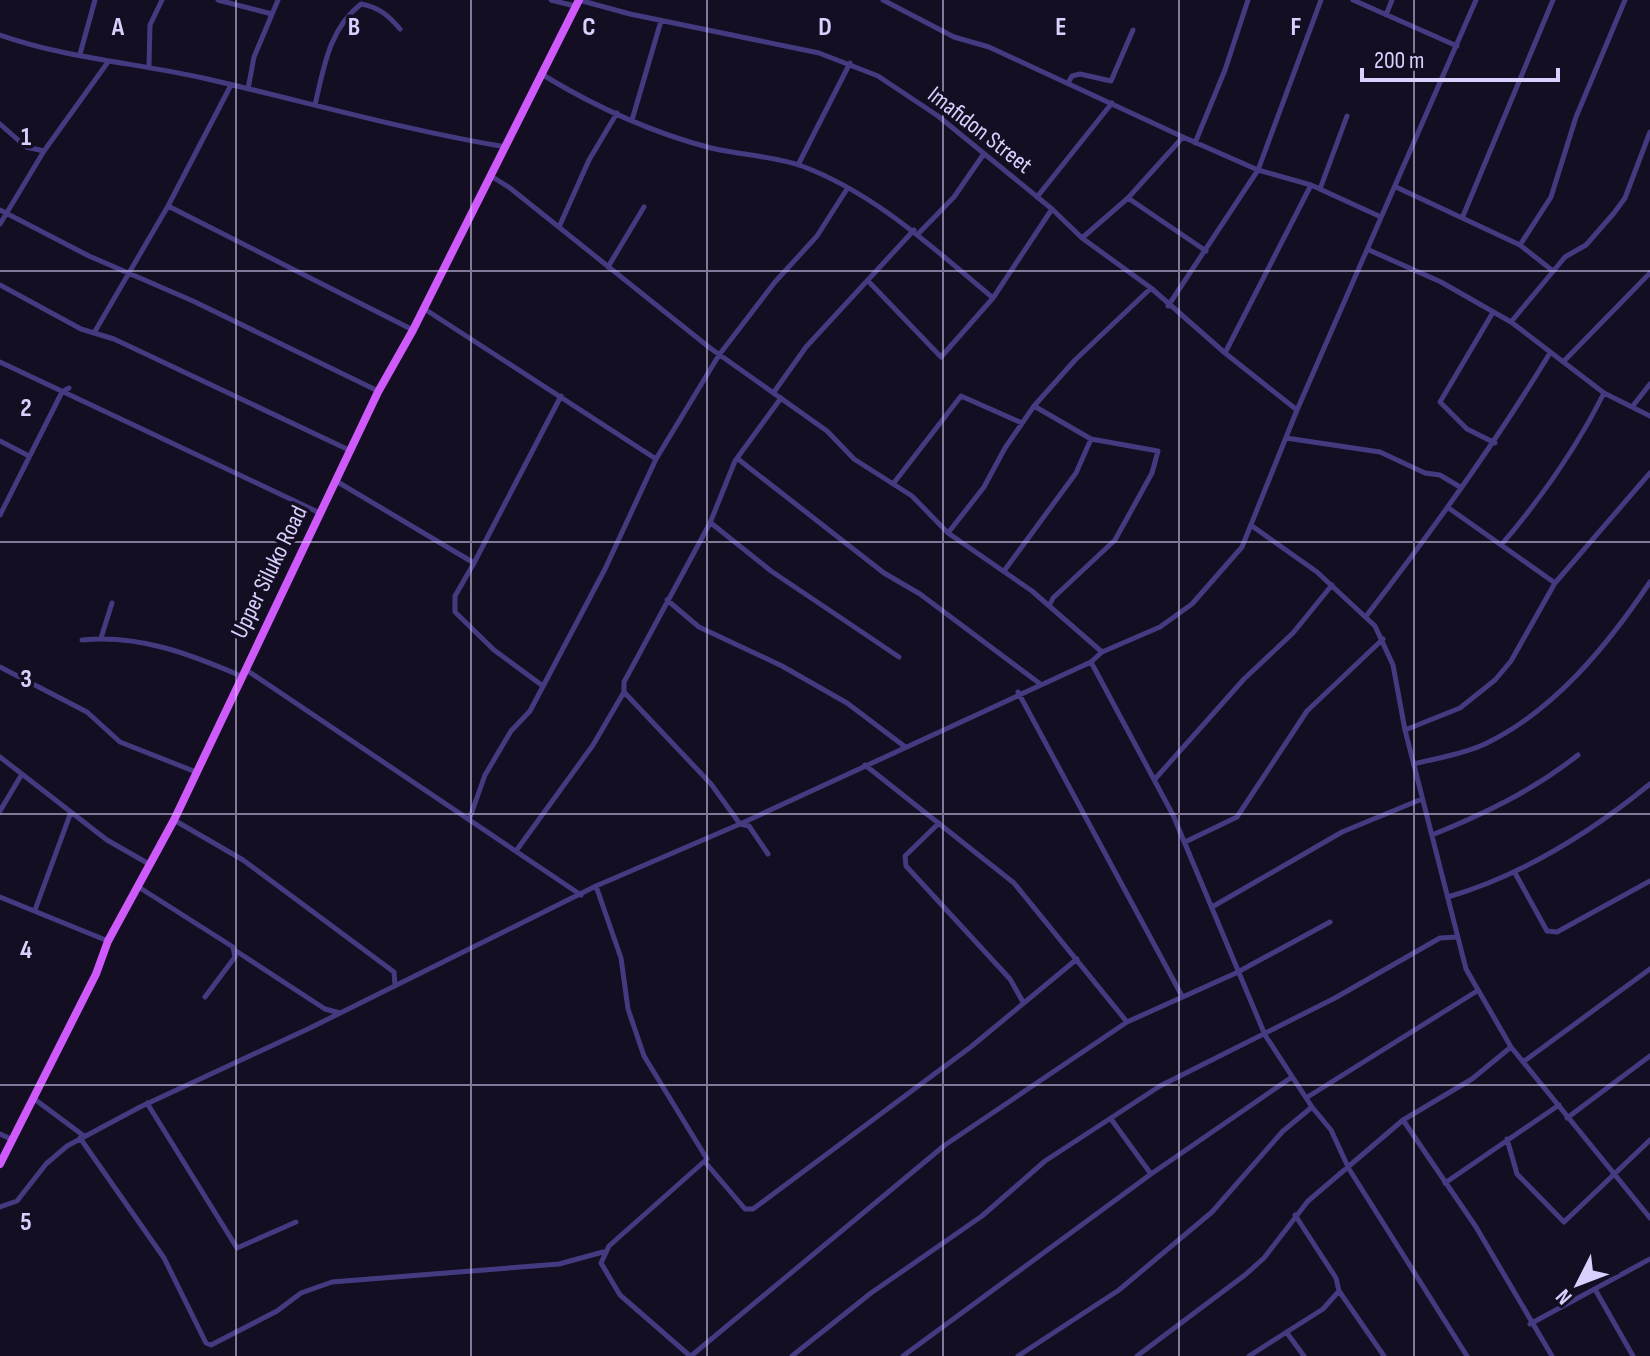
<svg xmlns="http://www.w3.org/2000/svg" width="1650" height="1356" font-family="'Sofia Sans Condensed',sans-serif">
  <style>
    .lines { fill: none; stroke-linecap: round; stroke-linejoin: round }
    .street { stroke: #443a80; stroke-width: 5 }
    .primary { stroke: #cf5afc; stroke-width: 8 }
    .grid { fill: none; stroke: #dad0fe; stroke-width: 2; stroke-opacity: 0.55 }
    .labels { text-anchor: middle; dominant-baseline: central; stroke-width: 7; stroke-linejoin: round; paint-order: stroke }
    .street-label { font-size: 24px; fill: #dad0fe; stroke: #140e22 }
    .grid-label { font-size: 26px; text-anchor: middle; font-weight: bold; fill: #dad0fe; stroke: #140e22; stroke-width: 7; stroke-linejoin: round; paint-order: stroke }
  </style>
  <rect width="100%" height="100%" fill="#140e22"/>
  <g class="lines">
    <!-- street -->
    <path class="street" d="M218 0 272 14
      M551 0 575 6
      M579 0 630 14 819 53 878 76 938 116 1052 209 1082 238 1151 288 1225 353 1297 410
      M883 0 954 37 989 47 1183 137 1258 170 1311 185 1381 217
      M1353 0 1457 46
      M1386 15 1392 0
      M0 35C65 58 136 63 203 78 304 101 403 130 506 147
      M80 54 95 0
      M149 67 150 25 162 0
      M543 75C594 106 653 133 711 148 740 155 774 156 802 166 876 194 933 248 993 298L1052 209
      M1068 83 1072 76 1080 74 1111 81 1133 30
      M248 89 254 57 278 0
      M315 105C324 67 329 29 361 4 379 7 389 16 400 29
      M632 120 661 21
      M0 124 26 147 44 151
      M1195 143 1225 70 1248 0
      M798 165 850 63
      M491 176 510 188 710 348 827 431 854 459 912 496 948 533 1032 591 1102 652
      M1396 187 1520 245 1553 271
      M1320 189 1347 116
      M1037 197 1112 103
      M1128 198 1206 251
      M168 206 231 85
      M0 210 89 256 193 301 378 391
      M1463 216 1553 0
      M0 224 44 151 108 62
      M559 227 589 160 617 113
      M918 234 954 197 983 155
      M1082 238 1128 198 1183 137
      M1520 245 1551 197 1576 117 1625 0
      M1369 250 1441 282 1511 322 1604 393 1650 416
      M608 267 644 207
      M870 283 941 357 993 298
      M0 285 81 329 114 339 349 450
      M1168 306 1258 170 1321 0
      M423 308 656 459
      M1492 314 1440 402 1467 429 1495 443
      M1511 322 1565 257 1586 245 1614 213 1625 198 1650 132
      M94 333 168 206 413 330
      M1225 353 1311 185
      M1565 360 1650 273
      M0 362 320 513
      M774 392 806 347 914 230
      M1034 406 1091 439 1158 451 1152 473 1115 540 1053 598 1049 606
      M1632 407 1650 384
      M1286 438 1380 452 1425 473 1440 475 1460 487
      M0 441 29 456
      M738 459 884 573 920 594 1039 683
      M336 481 474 563 455 596V612L494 650 543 686
      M893 484 961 396 1022 423
      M1450 509 1555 583
      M0 515 62 392 69 388
      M711 523 771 571 899 657
      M1252 526 1317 572 1375 626 1393 665 1405 730 1466 969 1511 1047 1650 1218
      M948 533 984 487 1005 448 1034 406 1075 360 1151 288
      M1502 544C1543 496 1576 449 1604 393
      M474 563 561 396
      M1004 571 1076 473 1091 439
      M667 600 699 627 782 666 847 703 904 746
      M1367 615C1433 530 1494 445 1550 353
      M101 638 112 603
      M82 640C138 634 190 654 241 676
      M1091 662 1173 815 1265 1035 1312 1107 1331 1130 1349 1169 1467 1356
      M0 667 87 712 120 742 196 772
      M245 669 581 895
      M1018 692 1182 996
      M1405 730 1460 708 1495 680 1511 661 1555 583 1650 473
      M0 757 107 840 149 864
      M1414 764C1437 758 1464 754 1485 744 1554 711 1608 645 1650 582
      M865 765 1014 883 1127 1022
      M1155 779 1244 679 1293 633 1332 585
      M0 811 22 774
      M174 820 243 860 394 972 395 985
      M469 820 485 775 511 731 530 711 605 569 656 459 719 355 775 282 817 236 847 189
      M939 823 905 856 906 866 1010 979 1023 1002
      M1432 835C1484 814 1534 790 1578 755
      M1185 842 1237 817 1307 711 1383 639
      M516 851 593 745 624 692
      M768 854 749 826 740 824 711 784 624 692V682L710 523 735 461 781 398
      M1515 873 1547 931 1557 932 1650 881
      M137 886 233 947 235 957 205 997
      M596 886 621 958 628 1009 644 1056 707 1159 609 1246 601 1263 620 1295 690 1356
      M0 897 108 941
      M1448 897C1523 875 1590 833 1650 784
      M1212 907 1342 832 1422 799
      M35 910 71 812
      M236 951 325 1009 340 1013
      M1523 1062 1650 969
      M33 1098 84 1136
      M1306 1098 1477 991
      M147 1103 237 1248 296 1222
      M1567 1118 1650 1056
      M1111 1119 1151 1174
      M1403 1120 1476 1227 1552 1356
      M0 1134 11 1139
      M80 1138 164 1258 206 1343 211 1345 277 1311 301 1293 332 1282 559 1264 603 1252
      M1507 1139 1517 1174 1564 1222 1650 1140
      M705 1162 745 1209H753L972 1046 1077 959
      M1445 1183 1559 1105
      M0 1207 17 1201 46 1164 67 1146 140 1107 310 1028 596 886 740 824 1091 662 1102 652 1160 627 1192 604 1242 547 1297 410 1476 0
      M1339 1291 1384 1356
      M1596 1291 1633 1356
      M1530 1324 1650 1259
      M1287 1333 1304 1356
      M691 1356 945 1145 1127 1022 1236 973 1330 922
      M792 1356 871 1293 982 1216 1045 1161 1160 1086 1335 998 1440 938 1457 937
      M903 1356 1151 1174 1292 1077
      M1018 1356 1119 1290 1212 1212 1283 1131 1312 1107
      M1137 1356 1245 1275 1264 1258 1308 1201 1403 1120 1472 1079 1511 1047
      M1249 1356 1323 1309 1339 1291 1336 1278 1295 1215"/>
    <!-- primary -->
    <path class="primary" d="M0 1164 96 974 108 941 174 820 378 392 413 330 579 0"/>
  </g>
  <!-- grid -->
  <path class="grid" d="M236 0V1356M471 0V1356M707 0V1356M943 0V1356M1179 0V1356M1414 0V1356M0 271H1650M0 542H1650M0 814H1650M0 1085H1650"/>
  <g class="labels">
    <!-- street labels -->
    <g class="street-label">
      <text transform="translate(980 130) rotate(38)">Imafidon Street</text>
      <text transform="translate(269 572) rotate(-64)">Upper Siluko Road</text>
    </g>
  </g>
  <g class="grid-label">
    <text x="118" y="35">A</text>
    <text x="354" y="35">B</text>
    <text x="589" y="35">C</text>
    <text x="825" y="35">D</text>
    <text x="1061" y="35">E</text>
    <text x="1296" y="35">F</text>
    <text x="26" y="145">1</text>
    <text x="26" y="416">2</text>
    <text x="26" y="687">3</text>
    <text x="26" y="958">4</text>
    <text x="26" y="1230">5</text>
  </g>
  <!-- north arrow -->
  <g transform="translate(1578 1284) rotate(228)" stroke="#140e22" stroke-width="6" paint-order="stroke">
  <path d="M0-6L14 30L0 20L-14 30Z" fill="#dad0fe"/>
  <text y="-12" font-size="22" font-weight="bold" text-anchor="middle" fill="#dad0fe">N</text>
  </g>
  <!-- scale -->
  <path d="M1362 68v12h196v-12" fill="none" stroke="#dad0fe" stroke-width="4"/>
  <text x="1374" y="68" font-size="24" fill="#dad0fe" stroke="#140e22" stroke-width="6" paint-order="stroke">200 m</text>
</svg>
